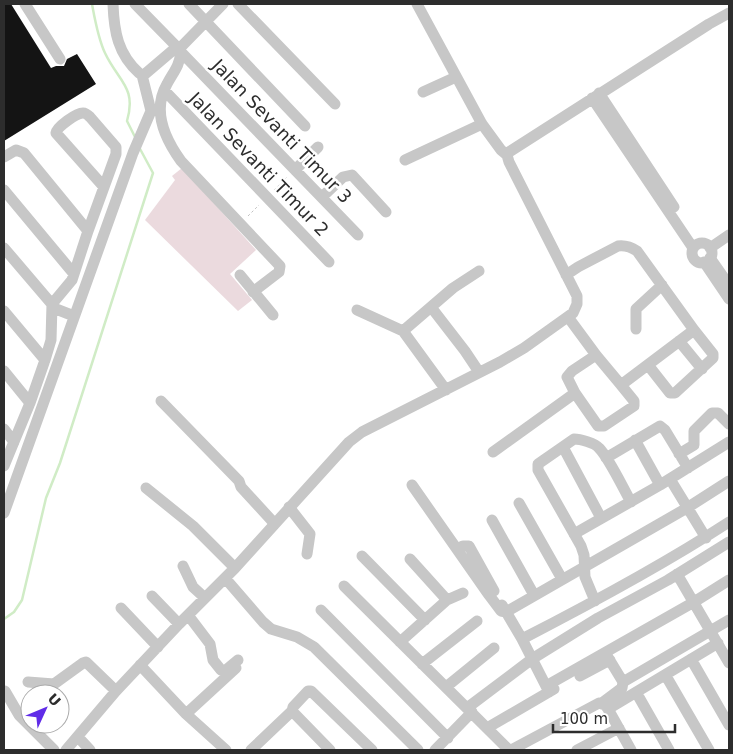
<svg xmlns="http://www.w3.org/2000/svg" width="733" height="754" font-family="'DejaVu Sans',sans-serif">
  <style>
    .green { fill: #ebdade }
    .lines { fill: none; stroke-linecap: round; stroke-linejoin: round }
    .stream { stroke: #d0ecc6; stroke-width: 2.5 }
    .building { fill: #141414 }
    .path { stroke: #c1c1c1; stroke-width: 1; stroke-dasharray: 2.5 2.5; stroke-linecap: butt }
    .minor { stroke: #c7c7c7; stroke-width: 11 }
    .labels { text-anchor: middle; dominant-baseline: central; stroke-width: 5; stroke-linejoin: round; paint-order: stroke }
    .street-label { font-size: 18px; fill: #2d2d2d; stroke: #fff }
  </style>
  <rect width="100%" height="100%" fill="#fff"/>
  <!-- green -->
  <path class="green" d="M182 168 256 250 230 274 252 300 238 311 145 220 175 180 172 176Z"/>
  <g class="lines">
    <!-- stream -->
    <path class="stream" d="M92 4C95 20 98 38 105 53 118 81 137 87 127 121L135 137
      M4 619 14 612 22 600 46 498 60 463 153 173 139 147"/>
  </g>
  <!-- building -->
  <path class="building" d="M4 4H11L51 68 56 66H64L67 59 77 54 96 84 4 141Z"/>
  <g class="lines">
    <!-- path -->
    <path class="path" d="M274 190 287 177
      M248 216 259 205"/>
    <!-- minor -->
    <path class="minor" d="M25 4 60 59
      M113 4C114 32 118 54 139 73L142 75 145 74 172 51 179 49 181 52C179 67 174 71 167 84 152 110 165 139 181 161L280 266 279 272 253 292
      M135 4 179 49 223 4
      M189 4 305 126
      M238 4 335 104
      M417 4 482 124 501 150 507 155
      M181 52 358 235
      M164 90 329 262
      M423 92 456 77
      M599 93 674 207
      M592 98 693 248
      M4 157 16 150 24 153 88 231
      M405 160 482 124
      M295 170 318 147
      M4 190 74 274
      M322 197 343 177 352 175 386 212
      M692 253a10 10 0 1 1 20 0a10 10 0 1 1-20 0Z
      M4 248 56 309 74 316
      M710 248 729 235
      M710 258 729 285
      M704 262 729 299
      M240 275 273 315
      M566 275 578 267 618 246C626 245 631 247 637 251L694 330 621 385 596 355 568 317
      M431 307 465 351 479 372
      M357 310 403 331 446 390
      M4 311 45 360
      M636 329V309L662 285
      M403 331 453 288 479 271
      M679 341 702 369
      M596 355 572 371 567 377 575 393 598 426H604L634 406V401L621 385
      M648 365 670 393H675L713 358V354L694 330
      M4 371 30 403
      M161 401 239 481 241 487 274 523
      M4 429 14 442
      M635 440 660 485
      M563 447 601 518
      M493 452 575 393
      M679 454 694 445V431L712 413H718L729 424
      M606 458 660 426 665 430 688 468
      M4 466 30 403 45 360 51 340 52 304 72 280 88 231 116 154V147L90 117C88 115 86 113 83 113 76 113 57 127 56 133L104 187
      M670 479 706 538
      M412 485 489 595 501 611 506 612 687 508 729 481
      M146 488 193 526 235 568
      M519 503 562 579
      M289 507 310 534 307 554
      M4 513 133 153 151 111 142 75
      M492 520 534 595
      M574 534 660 485 729 442
      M457 549 463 546H469L494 591
      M362 556 425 620
      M410 559 447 600
      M183 566 193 587 205 598
      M677 574 729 663
      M225 578 263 622 271 629 297 637 314 647 418 750
      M344 586 509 750
      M152 596 179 624
      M595 601 585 577 584 555 581 546 538 470V464L574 439C580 439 595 443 599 448 609 458 623 488 631 502
      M502 605 522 639 549 692
      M121 608 158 647
      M321 610 448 738
      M188 615 210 644 213 660 221 670H226L238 660
      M522 639C592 603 663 565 729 522
      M400 642 447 600 463 593
      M606 654 623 682
      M691 659 729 725
      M422 664 477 621
      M140 665 186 714 226 750
      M580 676 610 660
      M666 676 709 750
      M28 682 54 684 83 663 86 662 116 691
      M546 686 694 602 729 580
      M446 687 494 648
      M5 691 19 715 54 750
      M636 692 669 750
      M602 703 622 688 623 682 729 620
      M467 708 532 659 598 618 668 580 729 542
      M608 709 718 643
      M186 714 236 668
      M487 728 554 689
      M78 737 90 750
      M66 750 116 691 179 624 235 568 349 442 362 432 500 362 524 348 573 313 577 304V296L509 162 507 155 509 152 709 24 729 13
      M251 750 292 711
      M330 750 292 711 293 707 308 691H311L372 750
      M435 750 472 712
      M511 750 599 703 605 705 608 709 631 750
      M577 750 619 728"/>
  </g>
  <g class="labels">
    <!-- street labels -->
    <g class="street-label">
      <text transform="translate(282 131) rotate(46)">Jalan Sevanti Timur 3</text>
      <text transform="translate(259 164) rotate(46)">Jalan Sevanti Timur 2</text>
    </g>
  </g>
  <!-- border -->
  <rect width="733" height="754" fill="none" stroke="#2d2d2d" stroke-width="10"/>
  <!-- north arrow -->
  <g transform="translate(45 709) rotate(46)"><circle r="24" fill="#ffffff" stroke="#ababab"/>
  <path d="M0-4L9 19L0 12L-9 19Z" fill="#602ce8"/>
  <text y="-8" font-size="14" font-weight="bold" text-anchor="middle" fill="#2d2d2d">U</text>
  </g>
  <!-- scale -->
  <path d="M553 724v8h122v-8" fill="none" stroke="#2d2d2d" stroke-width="2.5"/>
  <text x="560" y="724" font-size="15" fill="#2d2d2d" stroke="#ffffff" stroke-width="4" paint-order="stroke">100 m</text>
</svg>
